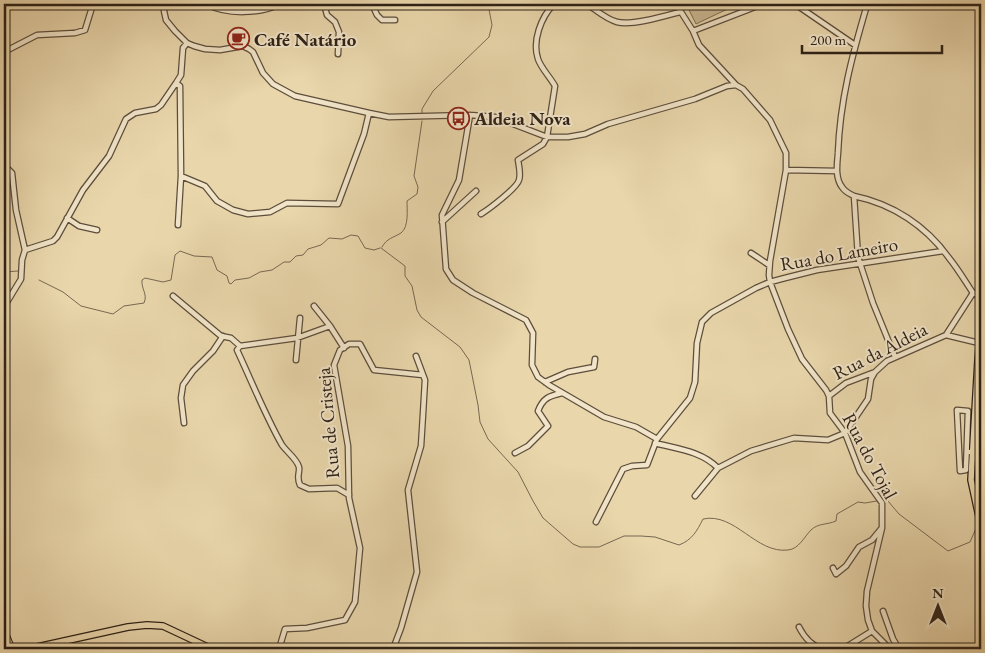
<svg xmlns="http://www.w3.org/2000/svg" width="985" height="653" font-family="'EB Garamond',serif">
  <style>
    .green { fill: #c9b792; stroke: #7b6c54 }
    .lines { fill: none; stroke-linecap: round; stroke-linejoin: round }
    .stream { stroke: #776852; stroke-width: 1 }
    .minor-casing { stroke: #5c4e3c; stroke-width: 7 }
    .major-casing { stroke: #2d2117; stroke-width: 8 }
    .highway-casing { stroke: #2d2117; stroke-width: 9 }
    .minor { stroke: #f1e4c8; stroke-width: 4.5 }
    .major { stroke: #e9d6ab; stroke-width: 5.5 }
    .highway { stroke: #e9d6ab; stroke-width: 7 }
    .labels { text-anchor: middle; dominant-baseline: central; stroke-width: 4; stroke-linejoin: round; paint-order: stroke }
    .poi-label { font-size: 19px; font-weight: bold; fill: #2d2117; stroke: #f1e4c8; text-anchor: start }
    .street-label { font-size: 19px; fill: #2d2117; stroke: #f1e4c8 }
  </style>
  <rect width="100%" height="100%" fill="#e9d6ab"/>
  <filter id="stains"><feTurbulence type="fractalNoise" baseFrequency=".004" numOctaves="4"/><feColorMatrix values="0 0 0 0 .2 0 0 0 0 .09 0 0 0 0 .02 0 0 0 .5 -.17"/></filter>
  <radialGradient id="worn" r=".72"><stop offset=".6" stop-color="#630" stop-opacity="0"/><stop offset="1" stop-color="#630" stop-opacity=".3"/></radialGradient>
  <!-- green -->
  <path class="green" d="M686 4H738L696 24Z"/>
  <g class="lines">
    <!-- stream -->
    <path class="stream" d="M422 114V109L433 91 489 37 492 25 488 4
      M382 247C387 238 393 238 401 233 409 227 407 210 407 201L417 194 418 187 414 176 422 121
      M381 248 405 266V276L412 286 417 310 421 317 460 347 469 360 478 405 480 422 488 439 518 472 533 501 543 518 573 544 580 547H599L624 536H641L655 537 679 545C692 540 697 531 703 519 735 512 756 554 788 550 799 549 804 537 811 530 818 523 827 525 836 521L837 514 858 502 865 503 877 501
      M4 272 18 271
      M39 280 63 292 81 306 113 314 124 306 144 303C148 294 141 289 142 280L145 278 163 282 171 280 175 255 180 251 194 256 212 257 217 270 227 276 229 283 231 284 235 280 249 278 260 272 272 270 284 262H290L296 256 303 255 308 249 321 245 329 238 342 239 351 235 358 236 365 248 374 250 380 248
      M888 501 899 514 948 551 970 542 977 526"/>
    <defs>
      <path id="minor" d="M165 4 164 11 166 20 175 31 187 43 194 46 205 49 220 50 243 46 249 49 253 52 263 73 273 84 295 96 369 113 389 117 470 115 495 117 547 137H568L585 134 608 124 695 99 727 86 736 85 743 89 770 120 786 153V170L770 261 769 275 770 282 788 329 802 359 826 390 829 396 830 413 845 433 860 472 882 503V528L867 591 866 606 868 620 872 631 890 649
        M207 4C226 15 261 14 280 4
        M324 4 327 15 335 22 339 32 338 54
        M372 4 377 15 382 20H395
        M587 4C596 10 606 19 617 22 632 26 665 16 680 12
        M676 4 693 31 699 45 736 85
        M795 4 855 45
        M867 5C852 56 840 100 838 153 837 164 835 178 842 187 845 192 850 194 854 196L858 257 873 303 895 357
        M693 31 763 4
        M4 52 37 35 75 33 85 30 93 4
        M176 83 180 86 181 176 178 225
        M470 115 459 180 442 215 446 269 453 280 473 293 526 320 533 333 532 365 538 377 549 385 604 417 636 427 657 439
        M4 165 12 173 16 210 25 250
        M786 170 837 171
        M181 176 205 186 217 201 233 210 248 214 270 212 287 203 338 204 364 134 369 113
        M854 196C893 204 926 226 949 258 958 269 965 281 973 293
        M481 214C489 209 517 188 519 180 521 174 519 166 518 160L543 144 547 137 555 86C550 77 541 68 538 59 532 41 541 17 554 4
        M67 218 79 226 97 230
        M442 222 476 191
        M25 250 53 241 57 237 83 190 109 156 126 119 135 113 156 109 161 105 176 83 181 75 183 48 187 43
        M751 253 769 265
        M973 293 981 295
        M173 296 221 336 231 338 240 346
        M314 306 330 326 344 348
        M4 307 21 279 22 260 25 250
        M330 326 297 338 240 346 237 350C252 382 265 415 282 445 287 452 297 459 299 467 300 474 296 476 300 485L309 489 337 488 349 495
        M946 335 973 293
        M946 335 979 343
        M296 360 300 318
        M545 382 568 372 594 367 595 359
        M829 396 846 383 875 372 887 361 946 335
        M957 410 968 411 966 470 960 471Z
        M184 423 181 398 183 385 193 371 213 351 223 336
        M655 443C678 449 701 451 718 468
        M970 452 981 453
        M515 453 528 446 548 426 538 411C543 398 549 396 562 393
        M695 496 718 468 751 451 794 438 828 440 845 433 868 399 871 379 875 372
        M596 522 623 469 632 466 647 465 657 439 690 398 695 382 697 343 702 322 711 313 756 288 770 282 785 278 817 270 943 251
        M833 568 836 574 846 566 859 547 872 540 881 529
        M883 611 893 639 899 649
        M799 627C804 637 812 646 823 649
        M279 649 285 629 307 628 345 620 355 602 360 548 349 498 348 446 334 365 340 350 349 344H360L374 370 423 375
        M393 649 401 628 417 572 408 490 421 446 423 414 425 380 416 356
        M843 649 872 631"/>
      <path id="major" d="M981 325 978 360 971 480 981 526
        M28 649 128 627 147 625 163 626 212 649"/>
      <path id="highway" d="M4 632 11 649
        M4 647 5 649"/>
    </defs>
    <!-- minor casing -->
    <use href="#minor" class="minor-casing"/>
    <!-- major casing -->
    <use href="#major" class="major-casing"/>
    <!-- highway casing -->
    <use href="#highway" class="highway-casing"/>
    <!-- minor -->
    <use href="#minor" class="minor"/>
    <!-- major -->
    <use href="#major" class="major"/>
    <!-- highway -->
    <use href="#highway" class="highway"/>
  </g>
  <!-- icons -->
  <defs>
    <symbol id="cafe-ring" viewBox="-11 -11 22 22"><circle r="9.5" fill="#f1e4c8" stroke="#8f2418" stroke-width="1.5"/><path d="M-5.5-4.5H6V0H3Q3 3.5 0 3.5H-2.5Q-5.5 3.5-5.5 0ZM3-3.2v2h1.7v-2ZM-6 4.5H4V6H-6Z" fill="#8f2418"/></symbol>
    <symbol id="bus-ring" viewBox="-11 -11 22 22"><circle r="9.5" fill="#f1e4c8" stroke="#8f2418" stroke-width="1.5"/><path d="M-5-6H5V4H4V6H2V4H-2V6H-4V4H-5ZM-3.5-4V0h7V-4ZM-3.5 1.2v1.5H-2V1.2ZM2 1.2v1.5H3.5V1.2Z" fill="#8f2418"/></symbol>
  </defs>
  <g fill-rule="evenodd">
    <use href="#cafe-ring" x="226" y="26" width="25" height="25"/>
    <use href="#bus-ring" x="446" y="106" width="25" height="25"/>
  </g>
  <g class="labels">
    <!-- poi labels -->
    <g class="poi-label">
      <text x="254" y="39">Café Natário</text>
      <text x="474" y="118">Aldeia Nova</text>
    </g>
    <!-- street labels -->
    <g class="street-label">
      <text transform="translate(839 254) rotate(-10)">Rua do Lameiro</text>
      <text transform="translate(880 351) rotate(-27)">Rua da Aldeia</text>
      <text transform="translate(328 423) rotate(-95)">Rua de Cristeja</text>
      <text transform="translate(870 456) rotate(62)">Rua do Tojal</text>
    </g>
  </g>
  <!-- margin -->
  <rect width="985" height="653" fill="none" stroke="#e9d6ab" stroke-width="20"/>
  <rect x="5" y="5" width="975" height="643" fill="none" stroke="#2d2117" stroke-width="2.5"/>
  <rect x="10" y="10" width="965" height="633" fill="none" stroke="#2d2117"/>
  <!-- north arrow -->
  <g transform="translate(938 606)" stroke="#f1e4c8" stroke-width="4" paint-order="stroke">
  <path d="M0-4L9 19L0 12L-9 19Z" fill="#2d2117"/>
  <text y="-8" font-size="14" font-weight="bold" text-anchor="middle" fill="#2d2117">N</text>
  </g>
  <!-- scale -->
  <path d="M802 45v8h140v-8" fill="none" stroke="#2d2117" stroke-width="2.5"/>
  <text x="810" y="45" font-size="15" fill="#2d2117" stroke="#f1e4c8" stroke-width="4" paint-order="stroke">200 m</text>
  <rect width="100%" height="100%" filter="url(#stains)"/>
  <rect width="100%" height="100%" fill="url(#worn)"/>
</svg>
